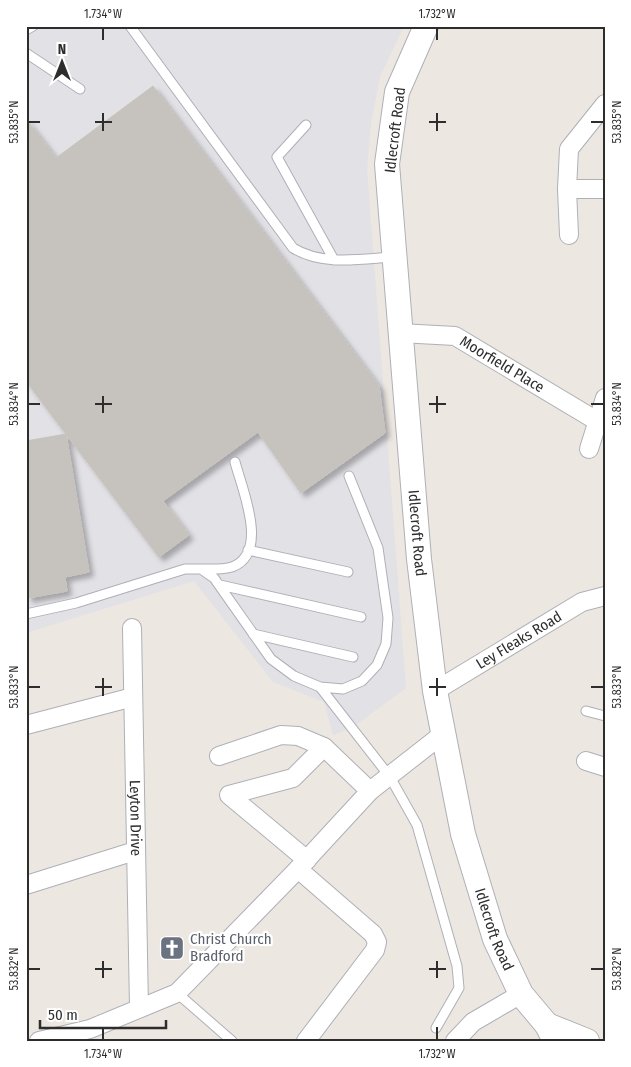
<svg xmlns="http://www.w3.org/2000/svg" width="631" height="1067" font-family="'Fira Sans Condensed',sans-serif">
  <style>
    .industrial { fill: #e2e1e6 }
    .building { fill: #c6c2bd; stroke: #c8c3bb; filter: url(#shadow) }
    .lines { fill: none; stroke-linecap: round; stroke-linejoin: round }
    .lane-casing { stroke: #aeb0b7; stroke-width: 11 }
    .street-casing { stroke: #aeb0b7; stroke-width: 20 }
    .secondary-casing { stroke: #aeb0b7; stroke-width: 26 }
    .lane { stroke: #fff; stroke-width: 9 }
    .street { stroke: #fff; stroke-width: 18 }
    .secondary { stroke: #fff; stroke-width: 24 }
    .ticks { fill: none; stroke: #2d2d2d; stroke-width: 2 }
    .labels { text-anchor: middle; dominant-baseline: central; stroke-width: 4.5; stroke-linejoin: round; paint-order: stroke }
    .street-label { font-size: 15px; fill: #2d2d2d; stroke: #fff }
    .worship-label { font-size: 15px; fill: #5b616d; stroke: #fff; text-anchor: start }
    .neatline { fill: none; stroke: #2d2d2d; stroke-width: 2 }
    .ticks-label { font-size: 12px; text-anchor: middle; fill: #2d2d2d }
  </style>
  <defs>
    <filter id="shadow"><feDropShadow dx="4.5" dy="4.5" stdDeviation="2.5" flood-color="#0004"/></filter>
  </defs>
  <rect width="100%" height="100%" fill="#ede7e2"/>
  <!-- industrial -->
  <path class="industrial" d="M26 26H404L380 77 371 123 367 169 406 688 352 728 333 735 324 702 273 682 194 581 26 633Z"/>
  <!-- building -->
  <path class="building" d="M153 86 379 386 385 433 301 493 258 432 163 501 189 535 159 557 26 381V119L56 158Z
    M66 434 89 572 65 577 67 591 28 598 26 585V441Z"/>
  <g class="lines">
    <defs>
      <path id="lane" d="M130 26 293 248C322 266 360 259 393 257
        M26 30 33 26
        M26 53 80 89
        M306 125 277 157 334 260
        M248 550 348 572
        M201 569C211 569 222 570 232 567 270 553 242 489 235 462
        M220 585 361 617
        M26 614 76 603 185 569H201L214 578 271 659 294 676 320 687 343 689 362 681 377 665 386 644 388 618 378 548 349 476
        M253 634 353 657
        M320 687 390 777 417 825 457 966 459 988 436 1028
        M586 711 605 716
        M177 993 232 1041"/>
      <g id="street">
        <path d="M567 189H605"/>
        <path d="M569 235 567 189 569 149 605 104"/>
        <path id="s1" d="M400 333 455 336 597 421"/>
        <path d="M589 449 605 398"/>
        <path id="s2" d="M132 628 139 1008"/>
        <path id="s3" d="M435 691 582 602 605 596"/>
        <path d="M26 725 133 697"/>
        <path d="M219 756 281 735 298 736 324 747"/>
        <path d="M586 761 605 767"/>
        <path d="M307 860 229 795 293 778 324 747 370 791"/>
        <path d="M298 869 373 934 377 942 375 950 306 1041"/>
        <path d="M26 885 135 851"/>
        <path d="M39 1041 90 1029 177 993 298 869 370 791 444 733"/>
        <path d="M455 1041 473 1022 521 994"/>
      </g>
      <g id="secondary">
        <path id="s4" d="M426 26 397 92 387 164 419 559 435 691 463 834 495 939 521 994 547 1025 555 1041"/>
        <path d="M547 1025 587 1041"/>
      </g>
    </defs>
    <!-- lane casing -->
    <use href="#lane" class="lane-casing"/>
    <!-- street casing -->
    <use href="#street" class="street-casing"/>
    <!-- secondary casing -->
    <use href="#secondary" class="secondary-casing"/>
    <!-- lane -->
    <use href="#lane" class="lane"/>
    <!-- street -->
    <use href="#street" class="street"/>
    <!-- secondary -->
    <use href="#secondary" class="secondary"/>
  </g>
  <!-- ticks -->
  <path class="ticks" d="M103 28V40M437 28V40M103 113V131M437 113V131M28 122H40M95 122H112M429 122H446M591 122H604M103 396V413M437 396V413M28 404H40M95 404H112M429 404H446M591 404H604M103 678V696M437 678V696M28 687H40M95 687H112M429 687H446M591 687H604M103 961V978M437 961V978M28 969H40M95 969H112M429 969H446M591 969H604M103 1027V1040M437 1027V1040"/>
  <!-- icons -->
  <defs>
    <symbol id="church-square" viewBox="-11 -11 22 22"><rect x="-9" y="-9" width="18" height="18" rx="4" fill="#6b7280" stroke="#fff"/><path d="M-1.2-6h2.4v3.5h3.3v2.4h-3.3V6h-2.4V-.1h-3.3v-2.4h3.3Z" fill="#fff"/></symbol>
  </defs>
  <g fill-rule="evenodd">
    <use href="#church-square" x="158" y="934" width="28" height="28"/>
  </g>
  <g class="labels">
    <!-- street labels -->
    <g class="street-label">
      <text transform="translate(395 130) rotate(-83)">Idlecroft Road</text>
      <text stroke="none"><textPath href="#s1" startOffset="110">Moorfield Place</textPath></text>
      <text stroke="none"><textPath href="#s4" startOffset="515">Idlecroft Road</textPath></text>
      <text stroke="none"><textPath href="#s3" startOffset="98">Ley Fleaks Road</textPath></text>
      <text stroke="none"><textPath href="#s2" startOffset="190">Leyton Drive</textPath></text>
      <text stroke="none"><textPath href="#s4" startOffset="920">Idlecroft Road</textPath></text>
    </g>
    <!-- worship labels -->
    <g class="worship-label">
      <text x="190" y="939">Christ Church<tspan x="190" dy="17">Bradford</tspan></text>
    </g>
  </g>
  <!-- border -->
  <rect width="631" height="1067" fill="none" stroke="#ffffff" stroke-width="55"/>
  <!-- north arrow -->
  <g transform="translate(62 62)" stroke="#ffffff" stroke-width="4" paint-order="stroke">
  <path d="M0-4L9 19L0 12L-9 19Z" fill="#2d2d2d"/>
  <text y="-8" font-size="14" font-weight="bold" text-anchor="middle" fill="#2d2d2d">N</text>
  </g>
  <!-- scale -->
  <path d="M40 1020v8h126v-8" fill="none" stroke="#2d2d2d" stroke-width="2.5"/>
  <text x="48" y="1020" font-size="15" fill="#2d2d2d" stroke="#ffffff" stroke-width="4" paint-order="stroke">50 m</text>
  <rect x="28" y="28" width="576" height="1012" class="neatline"/>
  <g class="ticks-label">
    <text x="103" y="18">1.734°W</text>
    <text x="437" y="18">1.732°W</text>
    <text transform="translate(14 122) rotate(-90)" y="4">53.835°N</text>
    <text transform="translate(617 122) rotate(-90)" y="4">53.835°N</text>
    <text transform="translate(14 404) rotate(-90)" y="4">53.834°N</text>
    <text transform="translate(617 404) rotate(-90)" y="4">53.834°N</text>
    <text transform="translate(14 687) rotate(-90)" y="4">53.833°N</text>
    <text transform="translate(617 687) rotate(-90)" y="4">53.833°N</text>
    <text transform="translate(14 969) rotate(-90)" y="4">53.832°N</text>
    <text transform="translate(617 969) rotate(-90)" y="4">53.832°N</text>
    <text x="103" y="1058">1.734°W</text>
    <text x="437" y="1058">1.732°W</text>
  </g>
</svg>
